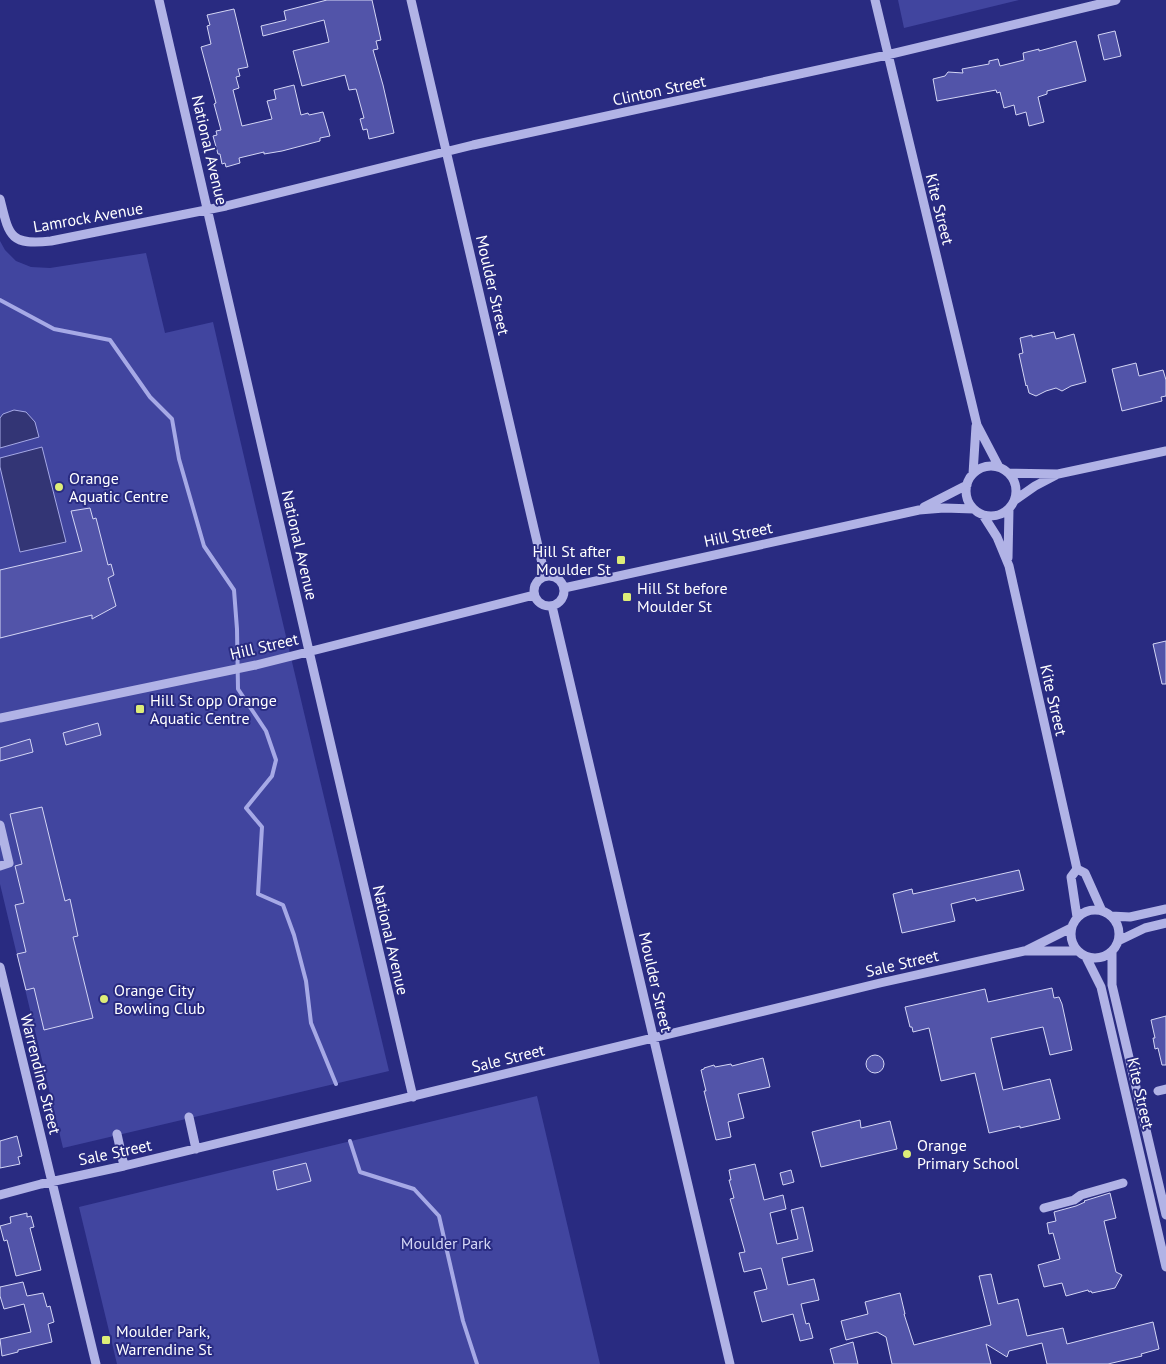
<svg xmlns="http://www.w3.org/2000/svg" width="1166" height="1364" font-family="'PT Sans',sans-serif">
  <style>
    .green { fill: #41459f }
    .water { fill: #333575; stroke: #a6a9e6 }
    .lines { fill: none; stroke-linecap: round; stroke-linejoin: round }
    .stream { stroke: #a6a9e6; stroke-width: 4 }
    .building { fill: #5254a9; stroke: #d4d6f5 }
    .minor { stroke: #b1b3e6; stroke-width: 9 }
    .poi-dot { fill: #deed78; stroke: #292b81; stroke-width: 2 }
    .labels { text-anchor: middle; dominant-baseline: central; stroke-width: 4; stroke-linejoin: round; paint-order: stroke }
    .street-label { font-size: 16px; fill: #fff; stroke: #292b81 }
    .poi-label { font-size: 16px; fill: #fff; stroke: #292b81; text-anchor: start }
    .park-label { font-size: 16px; fill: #d4d6f5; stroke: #292b81 }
  </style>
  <rect width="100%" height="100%" fill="#292b81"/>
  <!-- green -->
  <path class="green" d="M898 0H1019L904 28Z
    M0 241 5 250 16 261 31 267 50 268 146 253 165 333 213 322C270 572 330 822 389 1071L63 1148 0 884Z
    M537 1096 600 1364H117L79 1207Z"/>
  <!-- water -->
  <path class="water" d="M14 410 26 412 35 422 39 437 0 448V418L3 414Z
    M42 447 66 542 20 552 0 467V458Z"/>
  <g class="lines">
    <!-- stream -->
    <path class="stream" d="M0 300 54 329 110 340 150 397 172 419 179 459 204 546 234 590 237 629 238 689 266 731 276 760 272 776 246 808 262 827 258 894 283 905 294 935 306 981 311 1023 336 1084
      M350 1141 360 1172 414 1189 439 1216 463 1321 477 1364"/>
  </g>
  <!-- building -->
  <path class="building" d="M327 0H372L381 40 376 41 378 49 373 50 383 85 394 133 369 139 367 129 363 130 360 119 364 118 356 89 349 90 345 75 302 86 293 51 329 42 324 20 263 36 261 26 286 20 284 11Z
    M234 9 248 67 238 69 240 76 236 77 239 88 233 90 242 126 272 119 267 101 276 99 274 90 294 85 301 115 308 113 309 115 323 112 330 136 320 138V141L282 151 264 154V152L239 158 240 163 226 167 225 163 222 164 220 154H218L213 136 217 135 216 131 221 130 214 104 216 103 201 47 211 44 207 26 210 25 207 15Z
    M1115 31 1121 56 1104 60 1098 35Z
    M1076 41 1086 81 1047 91V94L1038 97 1044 122 1029 126 1026 112 1016 115 1014 105 1004 108 1000 92 997 93 996 90 937 101 933 79 945 76 948 72 963 73 962 69 989 64V61L998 59 1000 66 1024 60 1023 53 1039 49V51Z
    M1054 332 1056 339 1074 334 1086 382 1071 386 1062 391 1056 388 1046 391 1036 396 1029 393 1027 385 1026 386 1019 354 1023 353 1020 338 1032 335V337Z
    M1136 363 1139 376 1163 370 1166 380V396L1161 397 1162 401 1122 411 1112 369Z
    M90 508 93 519 96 518 108 565 111 564 114 575 108 578 116 606 92 619V615L0 638V570L82 551 71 511Z
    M1166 641V684H1162L1153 644Z
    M98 723 101 735 66 745 63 733Z
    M30 739 33 752 0 761V748Z
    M42 807 65 901 70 899 78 936 73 937 93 1018 44 1030 34 988 26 990 17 954 26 952 15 905 24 903 15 866 22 864 10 814Z
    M1019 870 1024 890 976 901 975 898 951 904 955 921 902 933 893 894 912 889 913 894Z
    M1052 988 1054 998 1059 997 1062 1004 1072 1050 1050 1055 1043 1027 991 1038 1003 1090 1050 1079 1060 1119 1020 1128V1126L989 1133 975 1073 941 1081 929 1028 913 1032 912 1027H910L905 1007 985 989 988 1002Z
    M1166 1016V1065H1162L1158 1048 1155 1049 1153 1038H1155L1151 1020Z
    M866 1064a9 9 0 1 1 18 0a9 9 0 1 1-18 0Z
    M763 1058 770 1087 738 1094 744 1118 728 1122 731 1137 716 1140 704 1091H706L701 1070 704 1069V1068L714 1065 715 1067 731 1064 732 1066Z
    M860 1120 861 1128 890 1121 897 1149 821 1167 812 1132Z
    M17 1136 22 1156 18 1157 20 1164 0 1168V1141Z
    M306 1163 311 1181 277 1190 273 1171Z
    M755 1164 764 1200 783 1195 786 1209 770 1213 777 1244 798 1239 791 1210 803 1207 813 1251 782 1258 788 1285 814 1279 819 1300 801 1304 806 1324 809 1323 813 1338 800 1341 793 1314 762 1322 754 1292 767 1289 761 1268 744 1272 739 1253 745 1252 730 1199 734 1198 729 1180H731L729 1170Z
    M791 1170 794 1182 783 1185 780 1173Z
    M1110 1193 1116 1218 1104 1221 1116 1272 1122 1275 1115 1288 1092 1293 1091 1291 1089 1292 1088 1290 1066 1296 1062 1283 1044 1287 1038 1265 1060 1259 1053 1233 1049 1234 1047 1223 1056 1221 1054 1212 1076 1206 1085 1202 1084 1201Z
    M27 1213V1217L31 1216 34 1227 30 1228 41 1270 16 1276 7 1240 4 1241 0 1226 11 1223 10 1217Z
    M991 1274 998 1304 1018 1299 1027 1336 1063 1328 1067 1344 1153 1322 1159 1349 1141 1354 1142 1356 1108 1364H1047L1042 1343 1009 1351 1007 1357 986 1344 991 1364H892L886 1337 877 1332 846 1340 841 1321 868 1314 865 1302 900 1293 905 1314H904L914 1345 991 1325 979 1276Z
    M23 1282 27 1296 43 1293 47 1307 50 1306 54 1322 48 1324 52 1342 18 1350V1352L2 1356 0 1339 31 1332 24 1304 4 1309 0 1296V1287Z
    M853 1342 858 1364H834L830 1349Z"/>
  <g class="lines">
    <!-- minor -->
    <path class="minor" d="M159 0 309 651 413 1097
      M411 0 545 576
      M875 0 977 425 999 467
      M0 199C9 235 9 246 51 241L226 206 473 145 887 55 1116 0
      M966 491a25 25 0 1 1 50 0a25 25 0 1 1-50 0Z
      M1008 473 1058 474 1166 451
      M973 474 976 426
      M1015 500 1035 486 1056 475
      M924 507 967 485
      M983 515 997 537 1009 566 1077 869 1071 877 1077 917
      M1008 558 1009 509
      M534 591a15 15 0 1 1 30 0a15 15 0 1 1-30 0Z
      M564 588 919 510 944 508 974 509
      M552 606 730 1364
      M0 718 256 665 534 595
      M0 866 9 863 0 825
      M1077 869 1085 873 1102 911
      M1071 934a24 24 0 1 1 48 0a24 24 0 1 1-48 0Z
      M1111 916 1130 917 1166 909
      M1118 941 1145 928 1166 923
      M1027 950 1071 928
      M1112 951V985L1166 1215
      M1086 957 1101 987 1166 1267
      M0 967 96 1364
      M1158 1091 1166 1089
      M189 1117 196 1149
      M117 1134 124 1166
      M0 1195 41 1184 124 1166 880 983 1024 951H1077
      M1044 1208 1074 1200 1081 1195 1123 1183"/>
  </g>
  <!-- markers -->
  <g class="poi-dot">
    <circle cx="59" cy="487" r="5"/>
    <rect x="616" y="555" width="10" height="10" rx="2.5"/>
    <rect x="622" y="592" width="10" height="10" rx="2.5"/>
    <rect x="135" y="704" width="10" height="10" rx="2.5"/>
    <circle cx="104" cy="999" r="5"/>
    <circle cx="907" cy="1154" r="5"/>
    <rect x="101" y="1335" width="10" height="10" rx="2.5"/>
  </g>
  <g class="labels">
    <!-- street labels -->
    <g class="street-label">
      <text transform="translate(659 90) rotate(-12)">Clinton Street</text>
      <text transform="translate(210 150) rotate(77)">National Avenue</text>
      <text transform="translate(940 209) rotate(76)">Kite Street</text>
      <text transform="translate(88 217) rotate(-10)">Lamrock Avenue</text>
      <text transform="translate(493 285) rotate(77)">Moulder Street</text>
      <text transform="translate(738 534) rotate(-12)">Hill Street</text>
      <text transform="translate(300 545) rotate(77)">National Avenue</text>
      <text transform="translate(264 646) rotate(-13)">Hill Street</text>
      <text transform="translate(1054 700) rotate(77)">Kite Street</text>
      <text transform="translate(391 940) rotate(77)">National Avenue</text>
      <text transform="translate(902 963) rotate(-13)">Sale Street</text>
      <text transform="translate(656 982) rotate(77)">Moulder Street</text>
      <text transform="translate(508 1058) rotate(-14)">Sale Street</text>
      <text transform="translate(41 1074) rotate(76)">Warrendine Street</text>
      <text transform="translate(1141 1093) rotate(77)">Kite Street</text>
      <text transform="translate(115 1152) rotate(-12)">Sale Street</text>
    </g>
    <!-- poi labels -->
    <g class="poi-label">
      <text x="69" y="478">Orange<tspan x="69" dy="18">Aquatic Centre</tspan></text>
      <text x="611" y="551" text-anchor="end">Hill St after<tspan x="611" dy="18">Moulder St</tspan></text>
      <text x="637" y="588">Hill St before<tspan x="637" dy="18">Moulder St</tspan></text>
      <text x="150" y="700">Hill St opp Orange<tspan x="150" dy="18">Aquatic Centre</tspan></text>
      <text x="114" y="990">Orange City<tspan x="114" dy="18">Bowling Club</tspan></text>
      <text x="917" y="1145">Orange<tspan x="917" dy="18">Primary School</tspan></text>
      <text x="116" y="1331">Moulder Park,<tspan x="116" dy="18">Warrendine St</tspan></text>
    </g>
    <!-- park labels -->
    <g class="park-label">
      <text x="446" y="1243">Moulder Park</text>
    </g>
  </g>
</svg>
